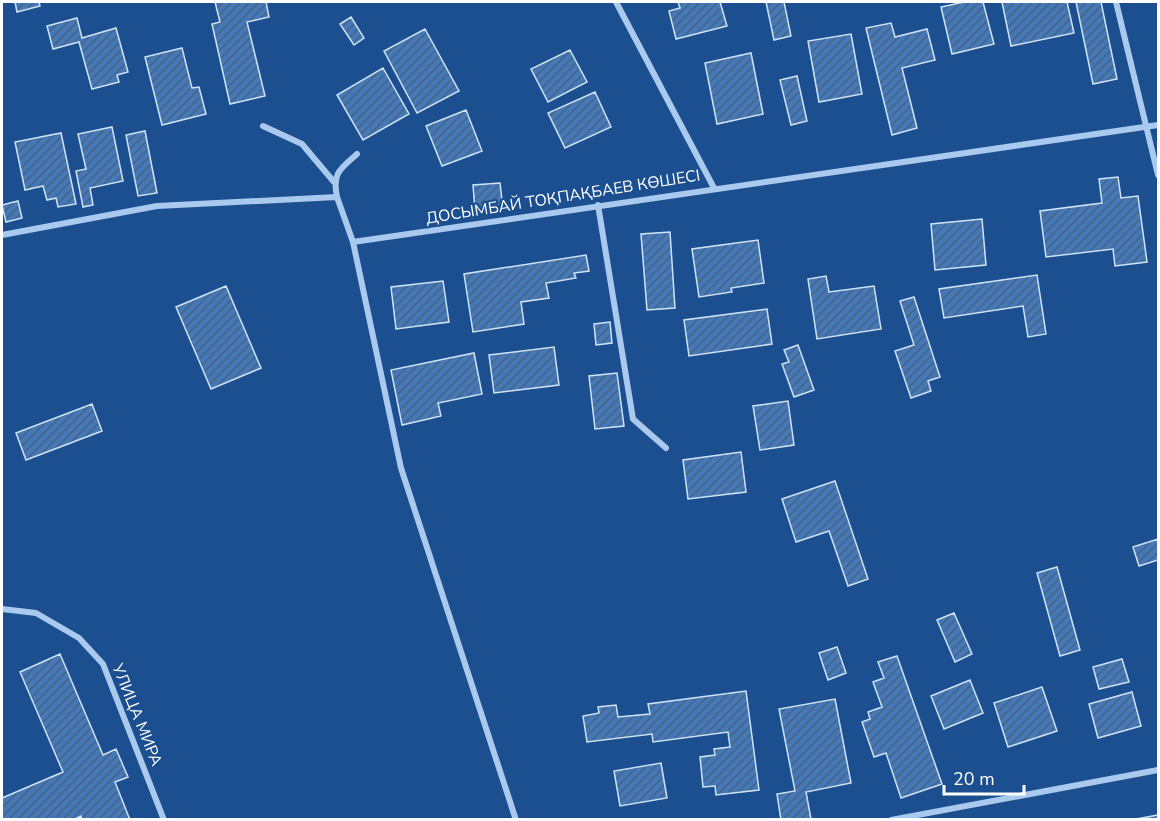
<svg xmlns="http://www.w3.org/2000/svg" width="1160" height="821" font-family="'Nunito Sans',sans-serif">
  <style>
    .building { fill: url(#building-hatch); stroke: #cfe3fa; stroke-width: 1.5 }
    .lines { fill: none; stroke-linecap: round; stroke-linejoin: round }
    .street { stroke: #a9c9ee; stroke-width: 6 }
    .labels { text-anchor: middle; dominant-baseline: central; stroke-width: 4.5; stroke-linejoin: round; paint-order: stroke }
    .street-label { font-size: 16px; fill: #fff; stroke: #1b4f8f }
  </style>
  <defs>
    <pattern id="building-hatch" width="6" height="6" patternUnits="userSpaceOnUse" patternTransform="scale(1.5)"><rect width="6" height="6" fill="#4478b7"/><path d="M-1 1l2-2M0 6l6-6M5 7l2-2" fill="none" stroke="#486282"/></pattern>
  </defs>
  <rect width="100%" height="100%" fill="#1b4f8f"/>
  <!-- building -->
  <path class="building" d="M15 2H39L40 6 17 12Z
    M215 2H266L269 17 247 22 265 96 230 104 212 24 220 22Z
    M678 2H720L727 26 676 39 669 11 680 8Z
    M766 2H784L791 36 774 40Z
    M964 2H983L994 44 952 54 941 7Z
    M1002 2H1067L1074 33 1011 46Z
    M1076 2H1101L1117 79 1093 84Z
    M351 17 364 38 354 45 340 24Z
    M77 18 82 38 116 28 128 72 117 75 119 82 92 89 79 42 53 49 47 26Z
    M891 23 895 37 927 29 935 60 902 68 917 128 892 135 866 28Z
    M425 29 459 91 417 113 384 51Z
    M851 34 862 94 819 102 808 41Z
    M182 48 192 88 199 87 206 114 162 125 145 57Z
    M570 50 587 82 548 102 531 69Z
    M751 53 763 114 717 124 705 63Z
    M383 68 409 114 363 140 337 95Z
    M797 76 807 121 791 125 780 80Z
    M595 92 611 127 565 148 548 113Z
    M466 110 482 151 442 166 426 126Z
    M112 127 123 181 90 188 93 205 83 207 76 171 86 169 78 134Z
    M145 131 157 193 138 196 126 135Z
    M61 133 76 204 58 207 56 198 47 200 43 186 25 190 15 142Z
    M1118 177 1121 198 1138 196 1147 262 1115 266 1113 249 1046 257 1040 211 1102 203 1099 179Z
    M500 183 503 209 475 211 473 185Z
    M18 201 22 218 6 222 2 205Z
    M982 219 986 265 935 270 931 224Z
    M670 232 675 308 647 310 641 234Z
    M758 240 764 283 731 288 732 292 699 297 692 249Z
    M586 255 589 271 574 273 576 278 546 283 549 298 521 302 524 324 473 332 464 274Z
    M1037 275 1046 334 1028 337 1023 306 944 318 939 289Z
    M826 276 829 292 874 286 881 329 817 339 808 279Z
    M443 281 449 322 396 329 391 287Z
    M226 286 261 368 211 389 176 307Z
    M914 297 940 377 928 381 931 391 911 398 895 351 914 345 900 301Z
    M767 309 772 344 689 356 684 320Z
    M610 322 612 343 596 345 594 324Z
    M798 345 814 390 794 397 782 364 789 362 784 350Z
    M554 347 559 385 494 393 489 355Z
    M474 353 482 394 438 403 441 416 402 425 391 370Z
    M617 373 624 426 595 429 589 376Z
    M788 401 794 445 760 450 753 406Z
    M92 404 102 431 26 460 16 433Z
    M741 452 746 492 688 499 683 460Z
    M835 481 868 579 848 586 829 531 796 542 782 499Z
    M1158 539V560L1139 566 1133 547Z
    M1057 567 1080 650 1060 656 1037 573Z
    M954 613 972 654 955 662 937 620Z
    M837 647 846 673 828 680 819 653Z
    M60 654 103 755 116 749 128 777 115 782 130 820H82L81 816 73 820H2V798L63 772 20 672Z
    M897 656 942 784 901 798 886 753 874 757 862 722 870 719 868 712 882 707 873 682 884 678 878 662Z
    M1122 659 1129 682 1099 689 1093 667Z
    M970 680 983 713 944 729 931 696Z
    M1042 687 1057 731 1008 747 994 703Z
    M746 691 759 790 716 795 715 786 703 787 700 757 715 755 714 749 730 747 728 732 653 742 652 734 587 742 583 716 599 713 598 707 616 705 618 717 650 714 648 704Z
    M1132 692 1141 726 1098 738 1089 704Z
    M835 699 851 783 806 792 811 819 781 820 777 794 795 791 779 709Z
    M661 763 667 798 620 806 614 771Z
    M1158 815V820H1131Z"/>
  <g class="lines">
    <!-- street -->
    <path class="street" d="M616 2 714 188
      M1116 2 1158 175
      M263 126 302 144 334 182
      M337 197C332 173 340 169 357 154
      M598 205 633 419 666 448
      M2 235 157 206 337 197 353 242 1158 125
      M353 242 401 468 516 820
      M2 609 36 613 79 638 103 664 164 820
      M891 820 1158 770"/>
  </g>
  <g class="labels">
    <!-- street labels -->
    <g class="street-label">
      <text transform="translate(563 197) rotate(-9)">ДОСЫМБАЙ ТОҚПАҚБАЕВ КӨШЕСІ</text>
      <text transform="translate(137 715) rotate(68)">УЛИЦА МИРА</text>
    </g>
  </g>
  <!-- border -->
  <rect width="1160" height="821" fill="none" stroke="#ffffff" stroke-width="6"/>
  <!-- scale -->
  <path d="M944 785v9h80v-9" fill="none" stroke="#ffffff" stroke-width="3"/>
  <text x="953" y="785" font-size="18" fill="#ffffff" stroke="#1b4f8f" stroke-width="4.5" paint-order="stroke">20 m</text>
</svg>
